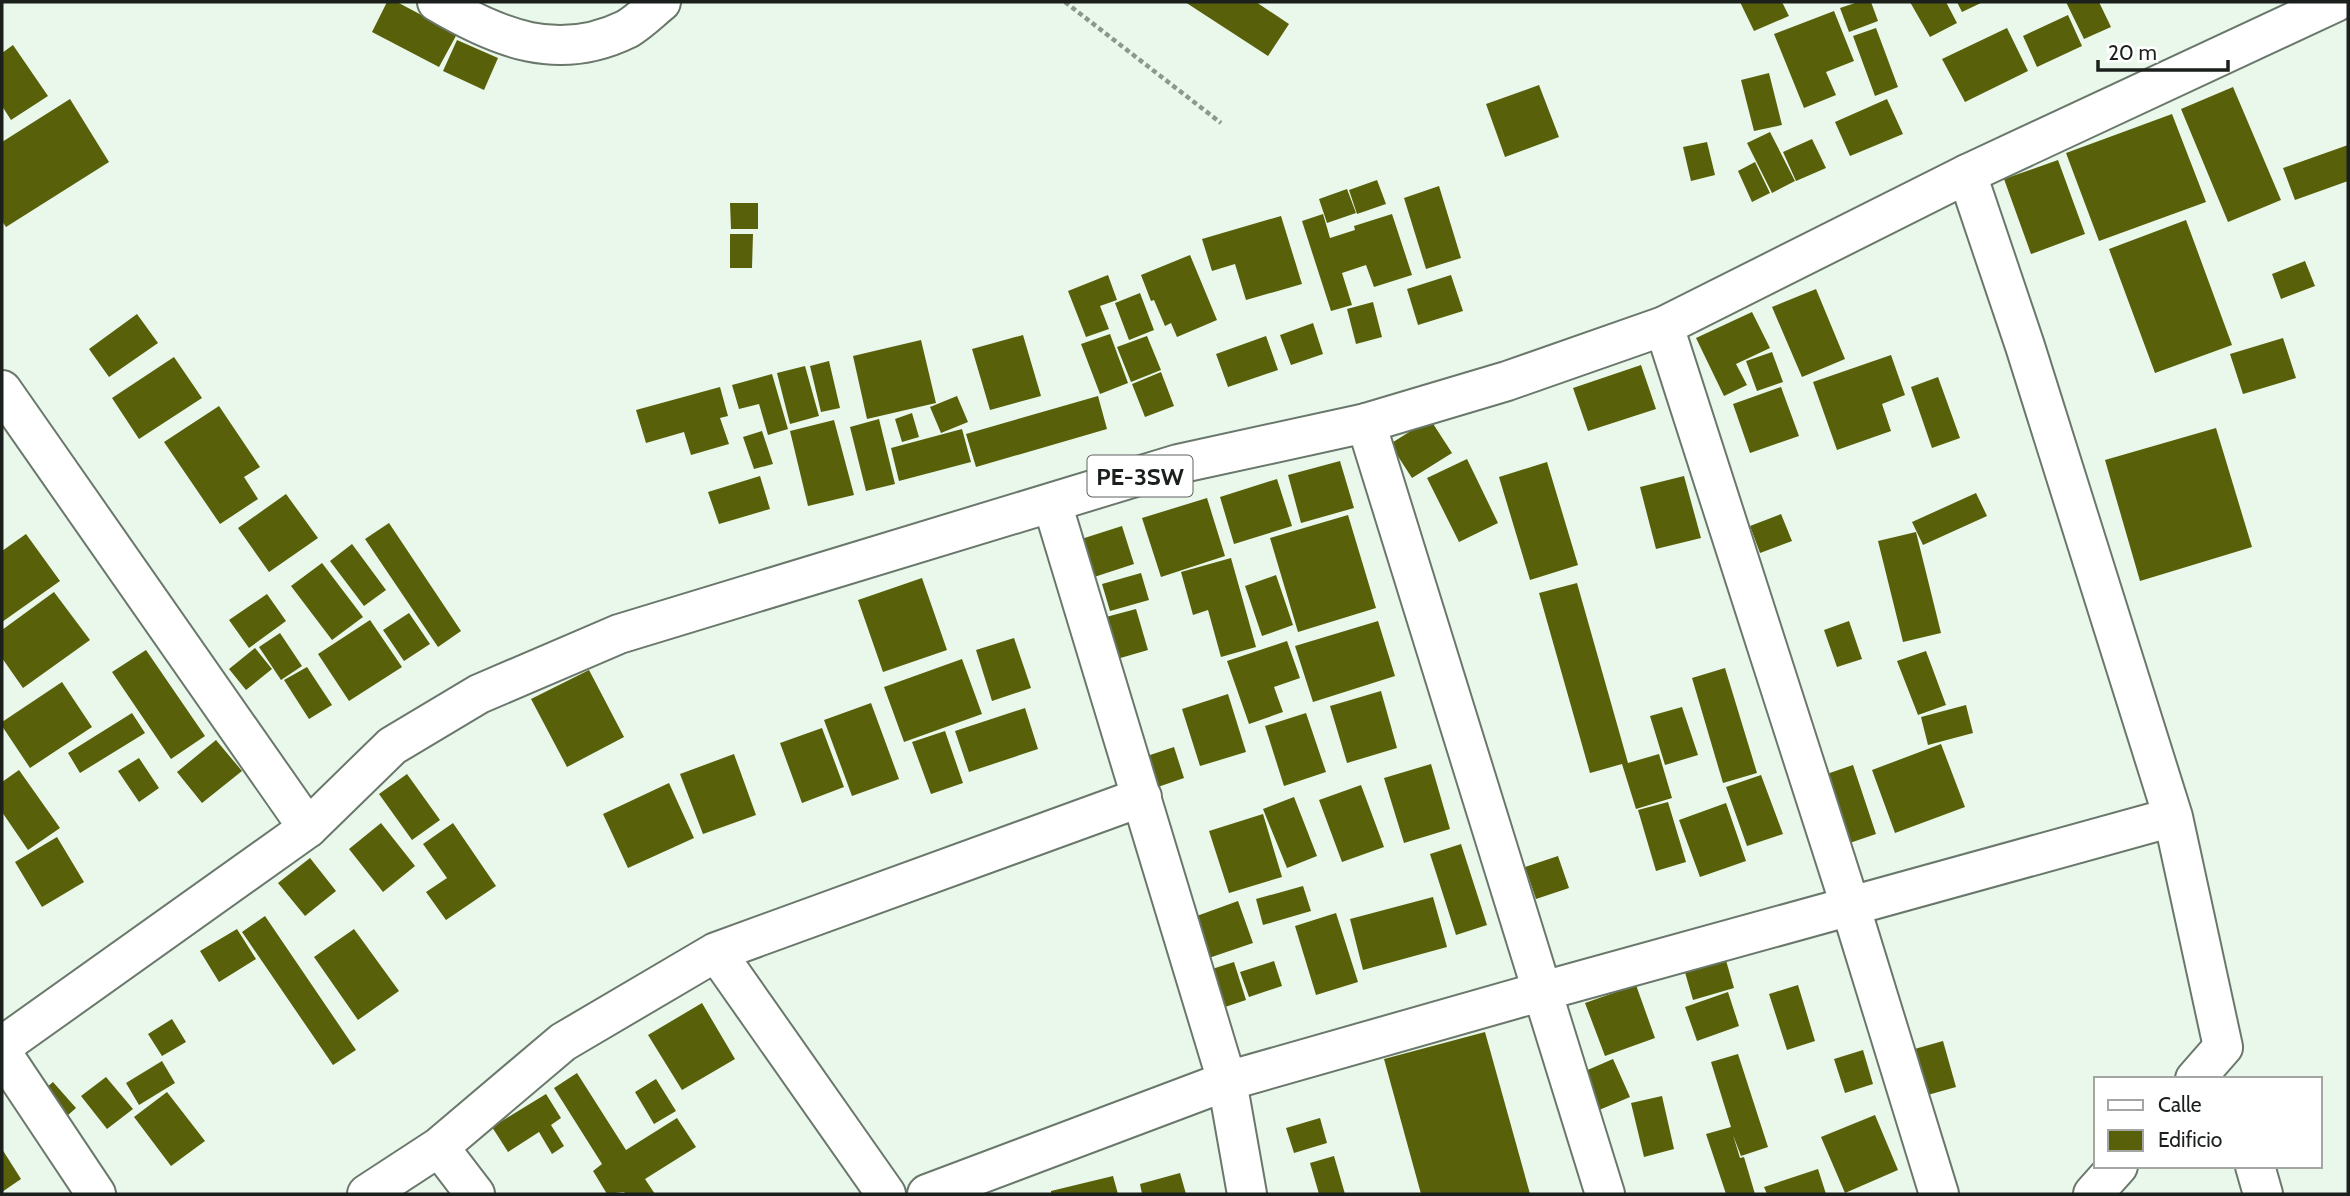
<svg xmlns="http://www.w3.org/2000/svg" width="2350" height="1196" font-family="Cabin,sans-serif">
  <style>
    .building { fill: #58600a }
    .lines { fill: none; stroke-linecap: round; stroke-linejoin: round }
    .minor-casing { stroke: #6a776b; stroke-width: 42 }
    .primary-casing { stroke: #6a776b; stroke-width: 42 }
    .path { stroke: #8d978e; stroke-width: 4.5; stroke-dasharray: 5 3.5; stroke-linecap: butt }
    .minor { stroke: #fff; stroke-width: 38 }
    .primary { stroke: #fff; stroke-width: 38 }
    .labels { text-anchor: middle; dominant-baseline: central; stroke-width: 7; stroke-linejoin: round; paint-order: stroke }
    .shield { fill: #fff; stroke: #5f6360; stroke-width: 2 }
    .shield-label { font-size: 24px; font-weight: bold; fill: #1b201c }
  </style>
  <rect width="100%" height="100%" fill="#e9f8eb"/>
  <!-- building -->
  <path class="building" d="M387 2H397L457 34 439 67 372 32Z
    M1185 2H1256L1289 24 1268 56Z
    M1740 2H1782L1789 16 1754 31Z
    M1858 2H1871L1878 21 1849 32 1840 8Z
    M1910 2H1946L1957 23 1930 37Z
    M1957 2H1983L1962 12Z
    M2066 2H2099L2111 27 2084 39Z
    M1834 11 1854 61 1826 72 1836 95 1804 108 1774 34Z
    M2068 15 2082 46 2037 67 2023 36Z
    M1876 28 1898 87 1875 96 1853 36Z
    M2007 28 2028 71 1965 102 1942 59Z
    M457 40 498 58 484 90 443 71Z
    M13 45 48 96 11 120 2 106V53Z
    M1769 73 1782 125 1754 131 1741 80Z
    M1539 85 1559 137 1505 157 1486 104Z
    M2233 87 2281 200 2228 222 2181 109Z
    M70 99 109 162 6 227 2 221V142Z
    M1887 99 1903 134 1850 156 1835 122Z
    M2172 114 2206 202 2099 241 2066 153Z
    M1770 132 1795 181 1772 193 1747 143Z
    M1812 139 1826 168 1796 181 1783 152Z
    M1707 142 1715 175 1691 181 1683 147Z
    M2348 145V181L2295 200 2283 168Z
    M2058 160 2085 234 2031 254 2004 179Z
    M1755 162 1770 193 1752 202 1738 171Z
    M1377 180 1386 204 1357 214 1349 190Z
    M1439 186 1461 258 1426 269 1404 198Z
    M1347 189 1356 213 1327 223 1319 199Z
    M730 203H758V229H731Z
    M1323 214 1330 238 1355 230 1354 226 1392 214 1412 275 1374 287 1366 265 1342 273 1352 305 1331 311 1302 221Z
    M1281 216 1302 284 1246 300 1235 264 1212 271 1202 239Z
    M2186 220 2232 345 2155 373 2109 249Z
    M730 234H753L752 268H730Z
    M1190 255 1217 320 1177 337 1171 323 1165 326 1154 300 1151 301 1141 275Z
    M2305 261 2315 286 2281 299 2272 274Z
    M1108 275 1117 300 1100 306 1109 329 1086 337 1068 291Z
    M1451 275 1463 311 1418 325 1407 289Z
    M1816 289 1845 359 1802 377 1772 307Z
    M1140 293 1154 330 1129 340 1115 303Z
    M1373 302 1382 337 1356 344 1347 309Z
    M1752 312 1770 348 1736 364 1747 385 1724 396 1696 338Z
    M137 314 158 343 109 377 89 349Z
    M1313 323 1323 354 1291 365 1280 335Z
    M1110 334 1128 383 1100 394 1081 344Z
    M1023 335 1041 396 990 410 972 349Z
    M1147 336 1161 370 1131 382 1117 347Z
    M1266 336 1278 370 1228 387 1216 354Z
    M2283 338 2296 378 2243 394 2230 354Z
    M921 340 936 403 867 419 853 356Z
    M1772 352 1783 382 1757 391 1746 361Z
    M1891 355 1905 395 1882 404 1891 431 1837 450 1813 382Z
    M174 357 202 398 139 439 112 398Z
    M829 361 840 408 821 412 810 366Z
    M1641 365 1656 409 1588 431 1573 388Z
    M805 366 819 416 790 424 777 373Z
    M1161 372 1174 406 1145 417 1132 384Z
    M772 374 788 429 768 435 759 404 739 409 732 385Z
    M1938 377 1960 438 1932 448 1911 387Z
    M720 387 728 416 720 418 729 444 691 455 684 432 646 443 636 410Z
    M1781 387 1799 436 1750 453 1733 404Z
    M957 396 968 422 941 433 930 407Z
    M1098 396 1107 429 976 467 966 434Z
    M219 406 260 467 244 477 258 499 220 524 164 442Z
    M912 413 919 437 902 442 895 419Z
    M879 419 895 484 866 491 850 427Z
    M1430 419 1452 453 1412 478 1390 444Z
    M834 420 854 495 808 506 790 431Z
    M2216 428 2252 547 2140 581 2105 460Z
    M962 429 971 462 899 481 891 448Z
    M762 431 773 464 754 469 743 437Z
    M1467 459 1498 523 1459 542 1427 478Z
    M1340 461 1354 508 1301 523 1288 475Z
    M1547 462 1578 565 1530 580 1499 477Z
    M760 476 770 509 719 524 708 492Z
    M1684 476 1701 538 1656 549 1640 487Z
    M1277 479 1292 526 1234 544 1220 497Z
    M1976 493 1987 516 1923 545 1912 522Z
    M286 494 318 538 269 572 238 528Z
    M1207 498 1225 556 1161 577 1142 518Z
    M1781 514 1792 541 1760 553 1750 526Z
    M1348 515 1376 608 1298 632 1270 538Z
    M389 523 461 631 438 647 365 539Z
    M1122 526 1134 564 1085 580 1072 542Z
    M1916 532 1941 633 1903 642 1878 541Z
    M26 534 60 581 2 622V551Z
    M352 544 386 590 364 606 330 561Z
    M1231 558 1256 647 1221 657 1208 610 1193 615 1181 572Z
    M322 563 363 617 332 640 291 586Z
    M1141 573 1149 600 1110 611 1102 584Z
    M1276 575 1293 625 1262 636 1245 586Z
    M922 578 947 650 883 672 858 600Z
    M1577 583 1628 763 1659 754 1672 798 1636 809 1622 764 1590 773 1539 593Z
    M54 592 90 640 23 688 2 658V630Z
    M267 594 286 621 249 648 229 620Z
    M1136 609 1148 650 1117 659 1106 617Z
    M409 613 430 644 404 661 383 630Z
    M370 620 402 667 349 701 318 654Z
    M1378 621 1395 676 1313 702 1295 646Z
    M1849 621 1862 659 1837 667 1824 630Z
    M280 633 302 666 281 680 259 647Z
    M1014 638 1031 688 992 701 976 650Z
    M1287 641 1300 678 1274 687 1283 712 1249 724 1227 661Z
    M255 648 272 669 246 690 229 669Z
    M146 650 205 736 171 759 112 672Z
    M1926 651 1946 705 1918 715 1897 661Z
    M962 659 982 714 904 742 884 687Z
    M307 667 332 705 309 719 284 680Z
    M1725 668 1757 773 1723 783 1692 678Z
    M589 670 624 737 567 767 531 699Z
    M62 682 92 727 30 768 2 726V722Z
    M1381 691 1397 748 1347 763 1330 706Z
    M1228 694 1246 752 1200 766 1182 709Z
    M871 703 899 779 852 796 824 720Z
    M1966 705 1973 733 1928 745 1921 717Z
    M1682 707 1698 755 1665 765 1650 716Z
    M1025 708 1038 749 969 772 955 731Z
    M132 713 145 733 80 773 68 753Z
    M1306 713 1326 772 1284 786 1265 726Z
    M822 728 844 787 802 803 780 743Z
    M945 731 963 783 931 794 912 742Z
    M216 740 242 771 202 803 177 772Z
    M1941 744 1965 807 1895 833 1872 770Z
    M1174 747 1184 778 1152 789 1141 758Z
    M734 754 756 815 703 834 680 774Z
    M139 758 159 788 139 802 118 771Z
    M1431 764 1450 829 1404 843 1384 778Z
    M1853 765 1876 834 1841 846 1818 777Z
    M19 770 60 828 28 850 2 812V782Z
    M407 774 440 820 412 840 379 794Z
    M1761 775 1783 834 1747 846 1726 787Z
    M669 783 694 838 628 868 603 814Z
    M1361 785 1384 847 1342 862 1319 800Z
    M1294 797 1317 856 1287 868 1263 809Z
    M1668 802 1686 862 1656 871 1638 810Z
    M1726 803 1746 861 1700 877 1679 820Z
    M1263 814 1282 877 1229 893 1209 831Z
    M381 823 415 866 383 892 349 849Z
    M453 823 496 886 446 920 426 892 447 878 423 844Z
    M57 837 84 882 42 907 15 862Z
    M1461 844 1487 925 1456 935 1430 854Z
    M1558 856 1569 888 1536 899 1525 867Z
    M310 858 336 891 305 916 278 883Z
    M1303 886 1311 911 1263 925 1256 899Z
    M1433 897 1447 947 1363 970 1350 919Z
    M1238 901 1253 943 1197 962 1183 921Z
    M1336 913 1358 982 1316 995 1295 926Z
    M265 916 356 1050 333 1065 242 932Z
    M237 929 256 959 219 982 200 951Z
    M354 929 399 991 358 1020 314 957Z
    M1725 957 1734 988 1693 1000 1684 969Z
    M1274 961 1282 986 1249 997 1240 972Z
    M1234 962 1246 1000 1222 1008 1209 970Z
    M1636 985 1655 1038 1605 1056 1585 1003Z
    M1798 985 1815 1041 1787 1050 1769 994Z
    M1728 992 1739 1026 1697 1041 1685 1007Z
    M702 1003 735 1059 682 1090 648 1035Z
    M172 1019 186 1042 162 1056 148 1034Z
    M1485 1032 1530 1194H1421L1384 1059Z
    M1943 1041 1956 1087 1924 1096 1911 1050Z
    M1863 1050 1873 1084 1845 1093 1834 1059Z
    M1738 1054 1768 1147 1741 1156 1733 1135 1740 1158 1744 1157 1755 1194H1726L1706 1134 1731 1127 1711 1062Z
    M1613 1059 1630 1097 1592 1113 1576 1075Z
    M162 1061 175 1083 139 1105 126 1083Z
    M577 1073 626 1150 677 1118 696 1147 645 1179 655 1194H626L624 1192 607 1194 593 1171 602 1164 554 1088Z
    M106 1077 133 1109 107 1129 81 1096Z
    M656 1079 676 1111 654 1124 635 1092Z
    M53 1082 76 1108 59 1123 35 1097Z
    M167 1092 205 1141 171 1166 134 1117Z
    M546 1094 561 1118 551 1125 564 1146 552 1154 539 1132 508 1152 492 1127Z
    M1662 1096 1674 1149 1644 1157 1631 1103Z
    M1875 1115 1898 1170 1845 1193 1821 1137Z
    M1320 1118 1327 1143 1294 1153 1286 1128Z
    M2 1149 21 1179 2 1192Z
    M1334 1156 1345 1194H1319L1310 1163Z
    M1818 1169 1826 1194H1767L1764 1187Z
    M1180 1173 1186 1194H1142L1140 1184Z
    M1113 1176 1118 1194H1051V1191Z"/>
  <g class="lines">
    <defs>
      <path id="minor" d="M437 2C498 38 558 63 627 29 639 22 651 10 661 2
        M1967 174 2025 346 2173 817 2223 1047 2195 1079
        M1664 326 1850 905 1939 1194
        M2 390 308 828
        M1366 423 1605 1194
        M1052 503 1227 1081 1247 1194
        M716 952 1142 797
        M2 1053 96 1194
        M439 1147 475 1194
        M2255 1166 2263 1194
        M367 1194 439 1147 563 1042 716 952 886 1194
        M927 1194 1227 1081 1543 991 2173 817
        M2093 1194 2118 1166"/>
      <path id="primary" d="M2 1046 308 828 392 746 479 694 619 634 1178 464 1366 423 1507 381 1664 326 1967 174 2336 2"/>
    </defs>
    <!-- minor casing -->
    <use href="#minor" class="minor-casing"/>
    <!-- primary casing -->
    <use href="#primary" class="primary-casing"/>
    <!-- path -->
    <path class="path" d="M1065 2 1221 123"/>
    <!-- minor -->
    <use href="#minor" class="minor"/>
    <!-- primary -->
    <use href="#primary" class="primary"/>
  </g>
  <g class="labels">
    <!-- shield labels -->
    <rect class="shield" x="1087.5" y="455.5" width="105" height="41" rx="5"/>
    <g class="shield-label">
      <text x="1140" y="476">PE-3SW</text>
    </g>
  </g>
  <!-- border -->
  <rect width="2350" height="1196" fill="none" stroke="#1b201c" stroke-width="7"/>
  <!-- legend -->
  <rect x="2094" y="1077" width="228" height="91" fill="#ffffff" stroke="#a4a6a4" stroke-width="2"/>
  <rect x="2108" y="1100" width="35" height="10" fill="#ffffff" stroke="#a4a6a4" stroke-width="2"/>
  <text x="2158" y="1112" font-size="21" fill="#1b201c">Calle</text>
  <rect x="2108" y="1130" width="35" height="21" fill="#58600a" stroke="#a4a6a4" stroke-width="2"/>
  <text x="2158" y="1147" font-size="21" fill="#1b201c">Edificio</text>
  <!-- scale -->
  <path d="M2098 60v10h130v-10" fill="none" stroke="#1b201c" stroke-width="3.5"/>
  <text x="2108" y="60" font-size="21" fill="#1b201c" stroke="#ffffff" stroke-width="5" paint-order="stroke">20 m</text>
</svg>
